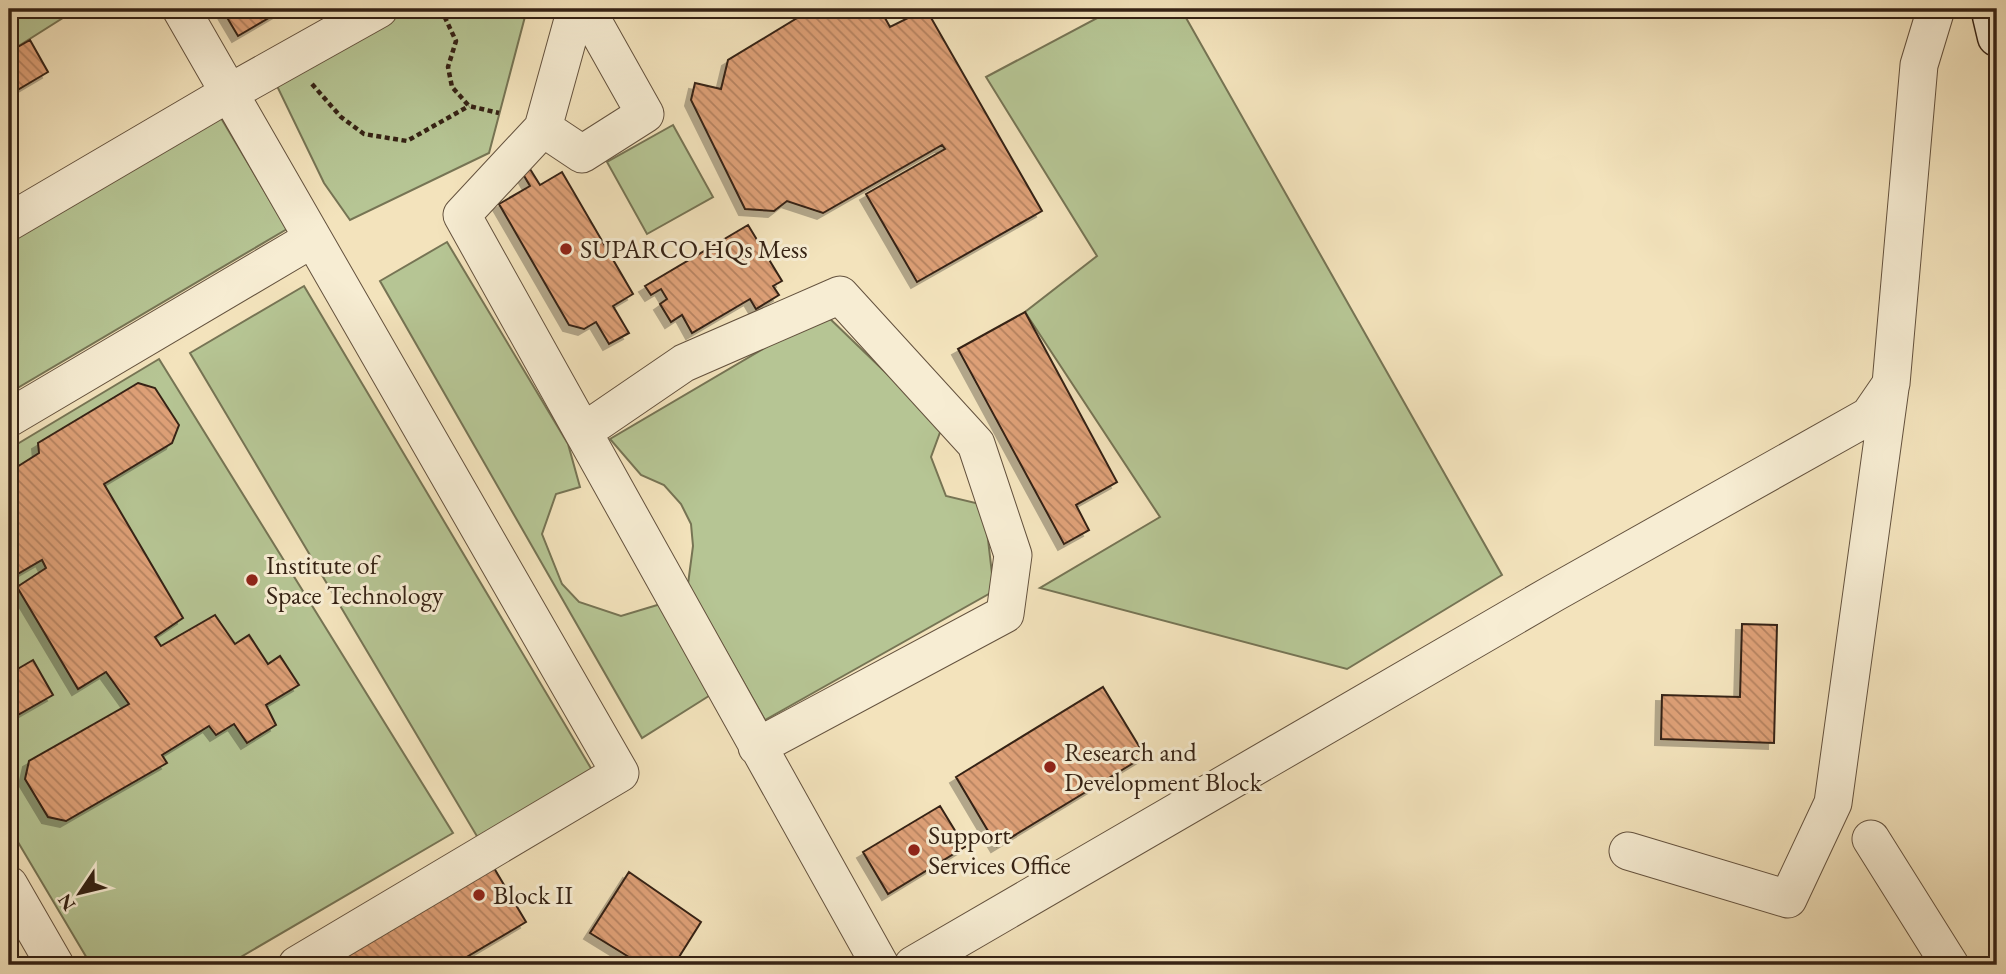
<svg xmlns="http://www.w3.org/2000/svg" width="2006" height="974" font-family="'EB Garamond',serif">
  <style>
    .grass { fill: #b6c594; stroke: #767454; stroke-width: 2 }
    .building { fill: url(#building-back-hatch); stroke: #352214; stroke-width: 2; filter: url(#shadow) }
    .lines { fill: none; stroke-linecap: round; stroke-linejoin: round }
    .street-casing { stroke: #64523e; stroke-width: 39 }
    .secondary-casing { stroke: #352214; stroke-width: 41 }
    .path { stroke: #352214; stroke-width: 4.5; stroke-dasharray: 5 3.5; stroke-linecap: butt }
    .street { stroke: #f7edd3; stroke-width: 37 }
    .secondary { stroke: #f7edd3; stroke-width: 38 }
    .poi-dot { fill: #8f2418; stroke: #f7edd3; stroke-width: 2.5 }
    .labels { text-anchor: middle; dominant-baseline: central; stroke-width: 6; stroke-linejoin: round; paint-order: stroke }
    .poi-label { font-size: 26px; fill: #352214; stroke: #f7edd3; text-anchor: start }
  </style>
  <defs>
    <pattern id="building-back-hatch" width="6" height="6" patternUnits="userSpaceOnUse" patternTransform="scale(1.75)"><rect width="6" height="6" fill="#dea077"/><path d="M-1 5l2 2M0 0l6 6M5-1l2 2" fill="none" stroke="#b58260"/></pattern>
    <filter id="shadow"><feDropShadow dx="-6" dy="6" stdDeviation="0" flood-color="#0004"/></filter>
  </defs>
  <rect width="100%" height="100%" fill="#f3e3bc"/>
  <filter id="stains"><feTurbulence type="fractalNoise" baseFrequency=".00286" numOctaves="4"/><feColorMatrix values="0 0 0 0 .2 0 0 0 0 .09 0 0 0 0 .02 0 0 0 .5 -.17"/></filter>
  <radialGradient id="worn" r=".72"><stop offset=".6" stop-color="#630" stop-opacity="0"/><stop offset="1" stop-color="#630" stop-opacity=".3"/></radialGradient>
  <!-- grass -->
  <path class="grass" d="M9 9H77L9 52Z
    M411 9H527L489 153 350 220 324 183 276 84Z
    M1114 9H1181L1502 575 1347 669 1040 588 1160 517 1025 312 1097 256 986 77Z
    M221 118 287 229 9 393V241Z
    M673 125 713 197 647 234 607 162Z
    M447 242 568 444 580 487 556 494 542 534 562 584 579 602 621 616 664 603 712 694 642 738 380 281Z
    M304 286 592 770 478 838 190 353Z
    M824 313 942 427 931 457 946 496 984 505 994 591 765 720 688 584 693 546 691 524 681 504 664 485 641 475 610 439Z
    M159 359 453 833 227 965H91L9 827V449Z"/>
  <!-- building -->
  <path class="building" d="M222 9H284L238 36Z
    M812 9H880L890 27 926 9 1042 211 917 282 866 194 945 149 942 145 823 213 787 201 774 211 745 209 691 100 695 83 721 89 728 60Z
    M30 40 48 72 9 95V52Z
    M530 169 540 185 562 172 633 294 613 306 629 333 609 344 596 322 584 329 569 325 499 204 530 186 523 174Z
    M748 225 782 281 773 286 779 295 756 309 750 299 692 333 682 315 671 322 660 304 667 299 661 289 651 295 645 286Z
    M1025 312 1117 482 1076 505 1089 530 1064 544 958 349Z
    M138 383 155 388 179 425 172 443 104 484 183 618 155 637 161 646 215 615 235 644 249 635 268 664 280 656 299 685 266 705 276 725 247 743 234 724 216 735 209 726 162 755 167 763 66 821 48 817 25 779 29 761 129 704 106 672 78 689 17 587 46 568 42 560 9 579V472L39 453 38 443Z
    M1742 624 1777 625 1774 743 1661 739 1662 695 1740 697Z
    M33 660 53 695 9 720V674Z
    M1103 687 1145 756 997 846 956 777Z
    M940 806 965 847 888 894 863 852Z
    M494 868 526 922 453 965H331Z
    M629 872 701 922 674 965H642L590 933Z"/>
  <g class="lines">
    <defs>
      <path id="street" d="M181 9 620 773 297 965
        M576 9 543 128 582 154 645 114 586 9
        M543 128 462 215 880 965
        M9 222 229 93 379 9
        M9 418 312 239
        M583 432 684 363 840 295 976 444 1013 555 1005 614 757 747
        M1871 839 1950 965
        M1628 851 1788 899 1833 803 1890 388
        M9 885 55 965
        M913 965 1554 593 1869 416 1891 384 1919 65 1936 9"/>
      <path id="secondary" d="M1997 16H1992L1997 37"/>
    </defs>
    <!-- street casing -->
    <use href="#street" class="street-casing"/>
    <!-- secondary casing -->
    <use href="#secondary" class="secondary-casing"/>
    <!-- path -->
    <path class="path" d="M441 9 456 41 448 67 452 87 469 106 499 113
      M312 84 341 117 364 134 407 141 469 106"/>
    <!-- street -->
    <use href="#street" class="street"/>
    <!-- secondary -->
    <use href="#secondary" class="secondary"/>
  </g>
  <!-- markers -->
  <g class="poi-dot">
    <circle cx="566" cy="249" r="7"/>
    <circle cx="252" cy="580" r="7"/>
    <circle cx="1050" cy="767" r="7"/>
    <circle cx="914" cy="850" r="7"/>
    <circle cx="479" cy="895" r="7"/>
  </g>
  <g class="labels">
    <!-- poi labels -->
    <g class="poi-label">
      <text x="580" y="249">SUPARCO HQs Mess</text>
      <text x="266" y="565">Institute of<tspan x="266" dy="30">Space Technology</tspan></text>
      <text x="1064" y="752">Research and<tspan x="1064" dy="30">Development Block</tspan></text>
      <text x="928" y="835">Support<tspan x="928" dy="30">Services Office</tspan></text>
      <text x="493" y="895">Block II</text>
    </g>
  </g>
  <!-- margin -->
  <rect width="2006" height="974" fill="none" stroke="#f3e3bc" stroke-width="35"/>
  <rect x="10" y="10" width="1985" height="953" fill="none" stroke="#352214" stroke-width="3.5"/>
  <rect x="18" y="18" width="1971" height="939" fill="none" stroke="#352214" stroke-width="2"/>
  <!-- north arrow -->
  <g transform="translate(80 893) rotate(235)" stroke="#f7edd3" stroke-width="5" paint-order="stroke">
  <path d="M0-5L12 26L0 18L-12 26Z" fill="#352214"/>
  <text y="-10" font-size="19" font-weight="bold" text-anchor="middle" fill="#352214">N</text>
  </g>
  <rect width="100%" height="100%" filter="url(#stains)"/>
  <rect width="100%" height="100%" fill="url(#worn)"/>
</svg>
